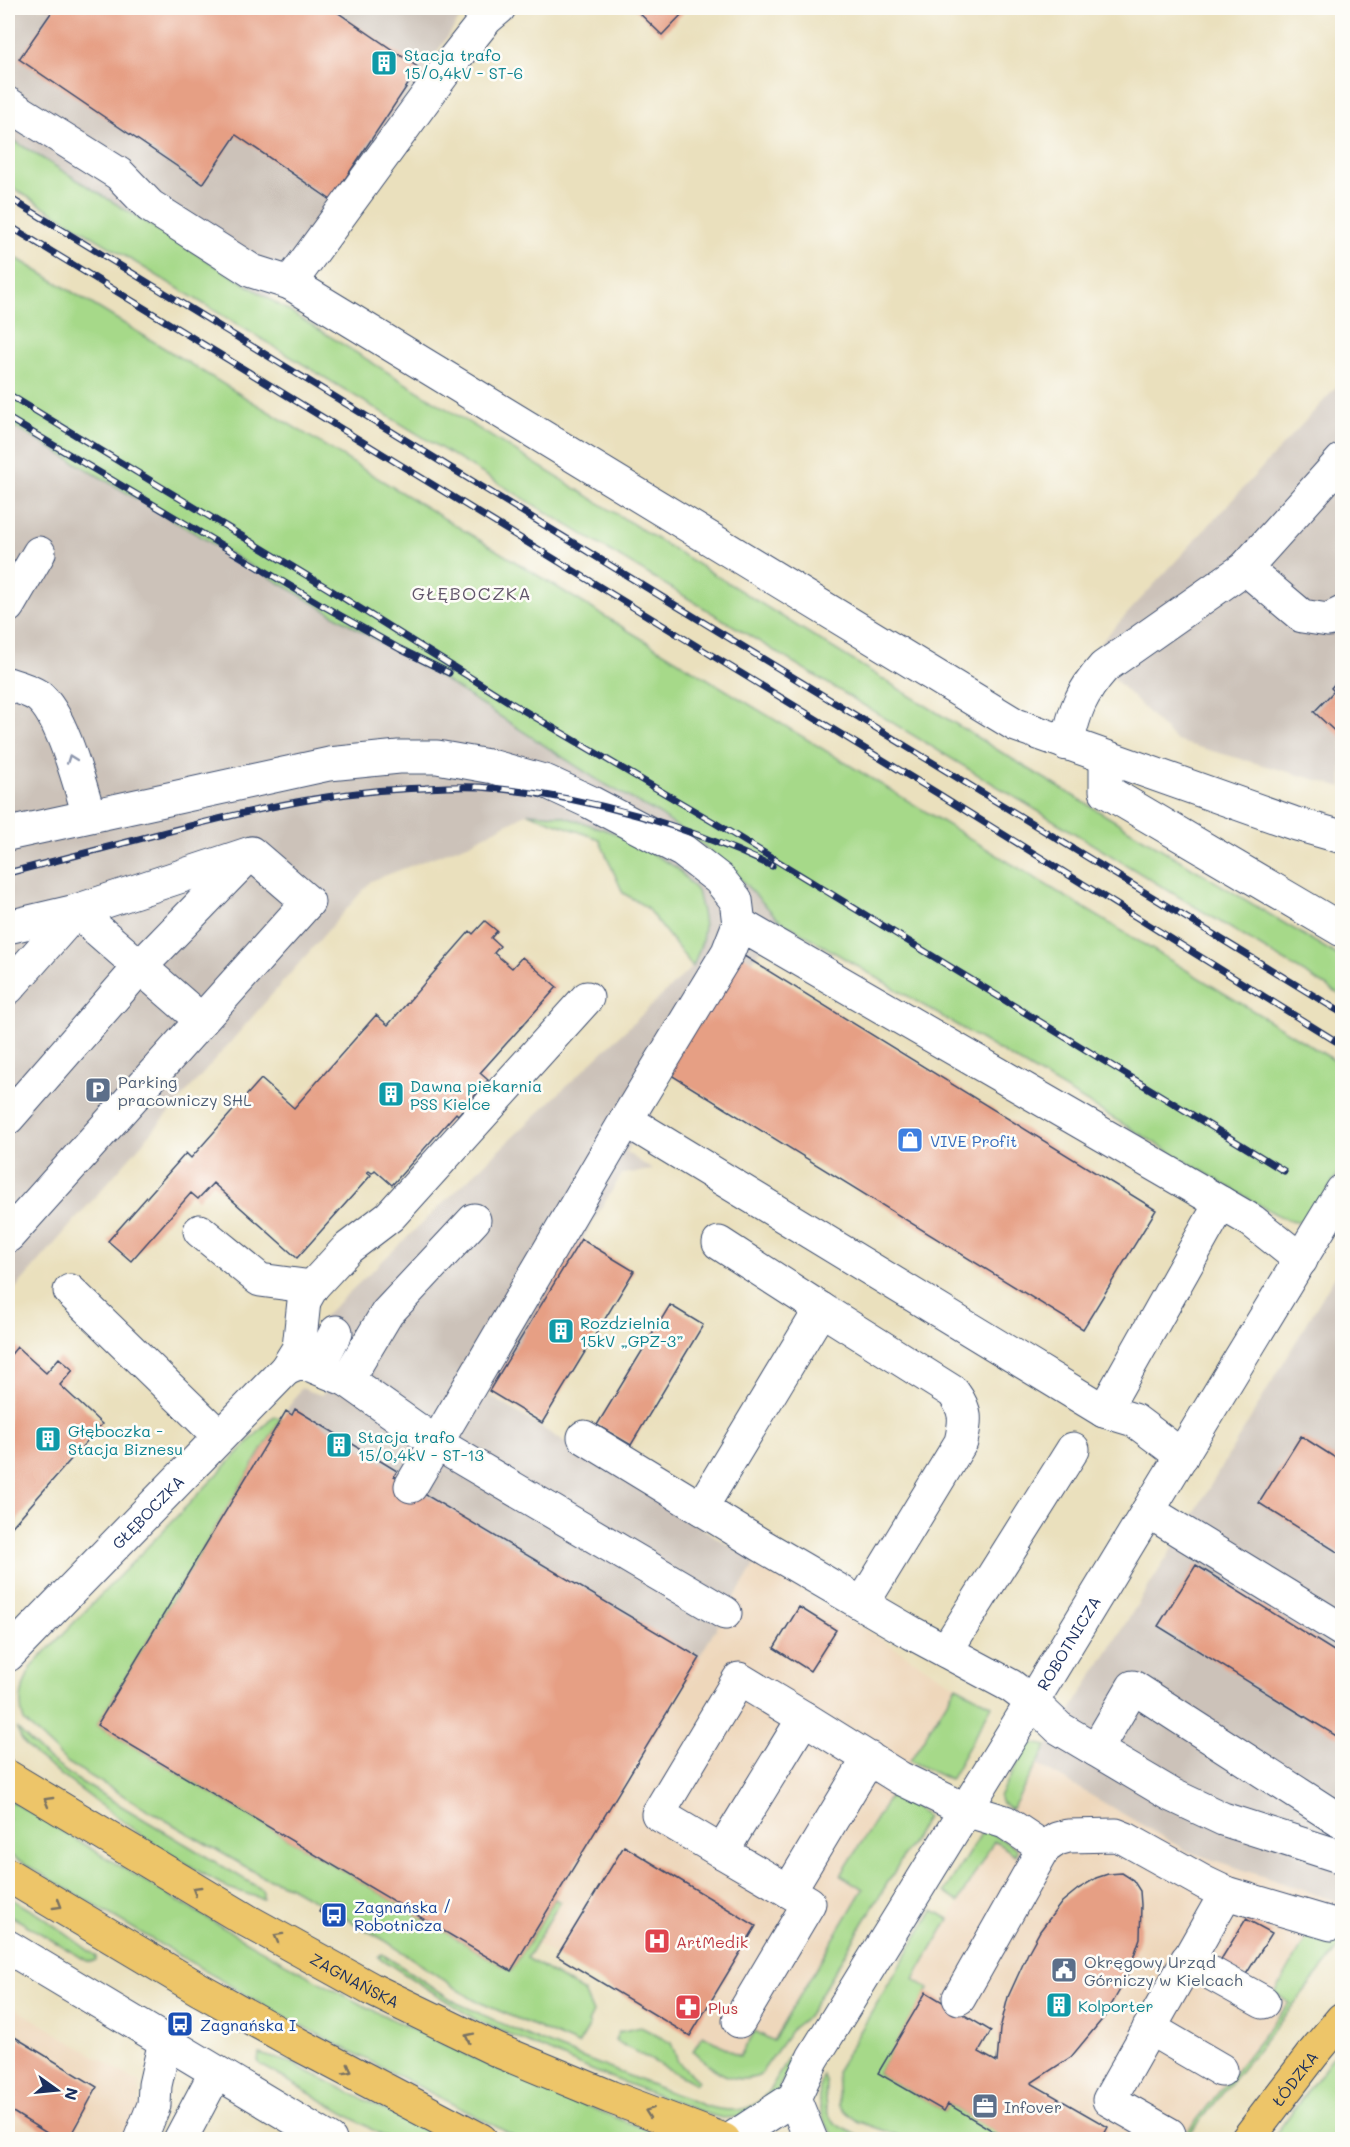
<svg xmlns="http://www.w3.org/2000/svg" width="1350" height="2147" font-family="Mali,sans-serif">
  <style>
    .built { fill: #eed7bb }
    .industrial { fill: #ccc2b9 }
    .green { fill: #a6d989; stroke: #608474; stroke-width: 1.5 }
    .building { fill: #e69f84 }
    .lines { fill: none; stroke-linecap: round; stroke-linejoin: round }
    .minor-casing { stroke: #3a4a6c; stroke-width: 35 }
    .major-casing { stroke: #3a4a6c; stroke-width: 35 }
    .minor { stroke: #fff; stroke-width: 33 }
    .major { stroke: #edc569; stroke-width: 33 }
    .rail-casing { stroke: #1b2f5e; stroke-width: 7 }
    .rail { stroke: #fdfcf7; stroke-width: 4.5; stroke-dasharray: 14; stroke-linecap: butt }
    .oneway { stroke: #8d97ae }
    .oneway2 { stroke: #797263 }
    .labels { text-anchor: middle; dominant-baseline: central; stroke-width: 5; stroke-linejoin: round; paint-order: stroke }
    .culture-label { font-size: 16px; fill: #0d838f; stroke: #fdfcf7; text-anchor: start }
    .service-label { font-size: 16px; fill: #4e5e75; stroke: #fdfcf7; text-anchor: start }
    .shop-label { font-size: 16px; fill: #366cbe; stroke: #fdfcf7; text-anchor: start }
    .street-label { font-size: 16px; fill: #1b2f5e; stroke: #fdfcf7 }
    .transit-label { font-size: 16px; fill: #164399; stroke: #fdfcf7; text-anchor: start }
    .health-label { font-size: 16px; fill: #be3a42; stroke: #fdfcf7; text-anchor: start }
    .neighbourhood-label { font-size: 18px; letter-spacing: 1.5px; fill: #62566b; stroke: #fdfcf7 }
  </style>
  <rect width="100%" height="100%" fill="#fdfcf7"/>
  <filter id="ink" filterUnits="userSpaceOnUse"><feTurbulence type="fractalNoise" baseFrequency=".0167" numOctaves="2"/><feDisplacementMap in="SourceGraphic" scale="12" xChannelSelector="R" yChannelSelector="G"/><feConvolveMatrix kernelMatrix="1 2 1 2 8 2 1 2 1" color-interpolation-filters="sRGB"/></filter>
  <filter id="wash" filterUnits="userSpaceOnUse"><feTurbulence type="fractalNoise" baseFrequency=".008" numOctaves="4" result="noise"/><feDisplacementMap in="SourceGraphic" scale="24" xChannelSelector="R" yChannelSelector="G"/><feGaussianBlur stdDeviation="1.35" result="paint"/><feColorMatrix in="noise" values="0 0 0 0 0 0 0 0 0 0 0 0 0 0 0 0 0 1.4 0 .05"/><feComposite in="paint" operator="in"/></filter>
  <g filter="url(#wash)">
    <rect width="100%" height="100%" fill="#eae0bd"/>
    <!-- built -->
    <path class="built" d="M756 1562 956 1686 842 1875 863 1889 773 2042 740 2056 703 2035 697 2045 690 2036 535 1943 560 1902 555 1899Z
      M1037 1764 1187 1851 1342 1903V1931L1332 1946 1311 1933 1275 1993 1289 2002 1181 2139H1101L1108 2126 1031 2083 1071 2057 1105 2016 1126 1979 1140 1938 1141 1905 1140 1891 1122 1874H1108L1096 1878 1078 1889 1062 1902 1050 1917 1029 1951 1016 1977 1008 1997 999 2037 926 1992 929 1989 913 1979 995 1841 1015 1855 998 1834Z
      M8 2004 140 2083V2111L125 2139H21L8 2132Z"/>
    <!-- industrial -->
    <path class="industrial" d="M8 8H467L269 299 8 142Z
      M8 352 1261 1206 778 920 753 961 737 951 654 1084 661 1097 626 1152 653 1170 622 1174 488 1394 756 1562 511 1971 97 1725 286 1411 301 1388 321 1395 332 1387 356 1343 318 1322 692 967 646 907 623 893 599 839 528 813 470 843 371 881 8 1297Z
      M1342 381V787L1176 741 1090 654Z
      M1342 1264V1903L1187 1851 1037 1764 1183 1532Z"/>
    <!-- green -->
    <path class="green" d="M8 137 1004 754 1342 958V996L8 185Z
      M8 253 1342 1065V1167L1311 1219C1290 1226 1279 1215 1261 1206L778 919 734 872 706 848 659 814 599 781 441 678 8 423Z
      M528 813 559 815 621 835 677 868 697 891 702 912 704 926 702 942 693 967 646 907 623 893 599 839Z
      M274 1416 281 1419 97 1725 511 1971 555 1899 560 1902 527 1958 584 1992 593 2013 588 2023 590 2025 578 2045 474 2000 384 1940 290 1887 260 1875 196 1838 68 1763 24 1721C17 1702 23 1682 33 1665Z
      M956 1686 992 1705 950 1780 910 1761Z
      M16 1728 48 1759 76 1779 261 1889 263 1892V1899L228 1888 208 1877 145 1838 37 1757 23 1742Z
      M1033 1743 1047 1746 1012 1809 1000 1802 999 1797 1027 1747Z
      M892 1793 919 1809 927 1817 807 2017 793 2028 759 2076C732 2086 711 2069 693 2051L703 2035 740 2056 755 2031 773 2041 863 1889 841 1875Z
      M8 1799C130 1871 250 1948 377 2012 473 2060 571 2102 672 2139H520L273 2011 8 1854Z
      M984 1829 1015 1847 1017 1850 1016 1855 994 1841 958 1902 944 1892Z
      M8 1897 41 1916 96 1956V1960L91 1962 87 1961 8 1914Z
      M933 1910 949 1919 914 1979 929 1989 878 2073 944 2111 948 2104 1008 2139H908L857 2121 839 2106 837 2070Z
      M1342 1931V1944L1186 2139 1181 2140 1289 2003 1275 1993 1308 1935 1311 1933 1332 1946Z
      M382 1954 457 2003 540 2041 705 2106C758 2120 767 2097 789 2055L795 2058 774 2096 738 2117 722 2118 707 2114 596 2072 476 2020 378 1957Z
      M641 2027 671 2043 678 2062 698 2081 696 2084 615 2041 619 2032Z
      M1342 2045V2139H1272L1337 2051Z
      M259 2054 289 2062 443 2139H388L261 2065 258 2061Z
      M822 2074C827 2082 826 2088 825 2097 824 2125 847 2131 869 2139H837C820 2121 816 2099 822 2074Z"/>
    <g id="blocks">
      <!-- building -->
      <path class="building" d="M49 8H331L419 68 331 200 236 135 203 184 19 59 53 10Z
        M634 8H677L683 13 662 35Z
        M1342 675V738L1314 712 1334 691 1331 688Z
        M485 921 497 931 491 938 500 946 494 953 512 968 522 957 557 987 480 1073 488 1080 458 1115 456 1113 392 1185 375 1170 372 1173 369 1171 367 1172 371 1175 297 1258 213 1183 198 1199 191 1193 131 1261 108 1241 186 1153 191 1158 261 1079 294 1108 376 1015 388 1025 470 931 473 934Z
        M736 951 1156 1210 1083 1329 663 1070Z
        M581 1239 634 1271 542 1423 489 1391Z
        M670 1305 703 1325 631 1445 597 1425Z
        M17 1347 46 1373 59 1358 73 1370 60 1385 102 1424 8 1531V1358Z
        M295 1409 397 1471 394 1476 700 1658 511 1971 97 1725 286 1411 292 1415Z
        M1301 1436 1342 1462V1555L1259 1503Z
        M1196 1565 1342 1656V1731L1338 1737 1158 1626Z
        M799 1607 836 1630 810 1671 774 1648Z
        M624 1846 756 1926 690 2036 557 1956Z
        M1122 1873 1133 1880 1140 1891 1141 1905 1140 1938 1126 1979 1105 2016 1071 2057 1031 2083 1108 2127 1101 2140H1008L948 2104 944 2111 878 2073 926 1992 991 2031 979 2052 997 2062 1000 2029 1008 1997 1029 1951 1040 1931 1062 1902 1078 1889 1096 1878 1108 1874Z
        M322 1906 342 1916 340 1922 319 1912Z
        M1246 1919 1272 1933 1245 1976 1220 1961Z
        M8 2033 97 2087 68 2140H58L8 2109Z"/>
    </g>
  </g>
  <g filter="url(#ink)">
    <use href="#blocks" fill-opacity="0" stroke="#3a4a6c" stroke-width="1.5"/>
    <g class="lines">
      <defs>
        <g id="minor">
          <path d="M499 8 486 19 451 63 290 283 1016 725 1293 823 1342 837"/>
          <path d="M8 104 119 174 150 206 252 271 290 283"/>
          <path d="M1245 568 1302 616 1328 620 1342 613"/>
          <path d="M8 606 39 553"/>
          <path d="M8 684C18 687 29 690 38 696 62 714 80 786 89 815"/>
          <path d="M1067 744C1075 710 1080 694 1104 667L1245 568 1342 460"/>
          <path d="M1106 758V791L1342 930"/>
          <path d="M8 834 329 764 399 757H437L494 767 547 782 590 802 683 851 719 879 736 900 739 924 728 952 626 1120 411 1486"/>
          <path d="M739 924 1221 1203"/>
          <path d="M8 927 76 911 251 853 308 902 8 1236"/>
          <path d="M8 988 76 911 201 1020"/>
          <path d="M8 1118 140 967 248 856"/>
          <path d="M626 1120 1104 1411"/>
          <path d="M200 1231 260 1280 312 1287 348 1248 390 1216 587 998"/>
          <path d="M719 1243 821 1309"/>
          <path d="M70 1291 219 1436"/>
          <path d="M318 1367 336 1332"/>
          <path d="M286 1369 298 1364 310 1365 347 1380 436 1443 725 1613"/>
          <path d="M347 1380 387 1313 474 1220"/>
          <path d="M584 1437 761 1545 912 1633 1011 1686 1032 1702 1059 1728 1172 1795 1223 1819 1342 1857"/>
          <path d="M1182 1456 1134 1420 1104 1411 1221 1203 1252 1221 1301 1260"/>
          <path d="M701 1508 821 1309 953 1392C967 1411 966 1420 961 1442L863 1603"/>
          <path d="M1148 1511 1342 1630"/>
          <path d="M946 1651 1073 1449"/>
          <path id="s1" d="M8 1655 286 1369 299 1348 304 1301 312 1287"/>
          <path d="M1096 1750 1133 1687 1342 1822"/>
          <path d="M869 1758 789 1891 722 1852 804 1718 900 1778 966 1810 1005 1822 1044 1848"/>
          <path d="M722 1852 658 1814 739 1679 804 1718"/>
          <path d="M8 1947 330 2140"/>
          <path d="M1187 1960 1263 2002"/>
          <path d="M959 1998 1044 1848 1057 1839 1068 1836 1116 1835 1126 1839 1205 1883 1226 1893 1331 1924"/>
          <path d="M739 2021 809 1903 789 1891"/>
          <path d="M1149 2028 1221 2070"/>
          <path d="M794 2098 811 2140"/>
          <path d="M1169 2134 1109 2100 1226 1893"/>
          <path d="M140 2140 154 2105 155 2085 165 2041"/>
          <path d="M180 2140 216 2072"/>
          <path id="s2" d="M730 2140 794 2098 813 2058 1032 1702 1342 1191"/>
        </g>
        <g id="major">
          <path id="s3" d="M8 1777 246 1920 371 1989 499 2051 610 2097 724 2140"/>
          <path d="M8 1875 199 1989 296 2043 481 2140"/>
          <path id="s4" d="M1247 2140 1312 2055 1342 2019"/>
        </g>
      </defs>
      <!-- minor casing -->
      <use href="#minor" class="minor-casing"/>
      <!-- major casing -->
      <use href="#major" class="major-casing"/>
      <!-- minor -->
      <use href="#minor" class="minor"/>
      <!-- major -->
      <use href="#major" class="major"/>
      <defs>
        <path id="rail" d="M8 197 1342 1013
          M8 225 937 793 1342 1045
          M8 394 329 589 511 703 715 823 1284 1171
          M8 418 327 608 400 649 449 673
          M8 873C62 859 116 845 170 831 255 809 338 790 425 788 443 787 462 786 480 787 583 795 679 822 772 866"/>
      </defs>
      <!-- rail casing -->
      <use href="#rail" class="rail-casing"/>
      <!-- rail -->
      <use href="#rail" class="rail"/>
    </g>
    <!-- one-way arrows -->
    <defs><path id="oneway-chevron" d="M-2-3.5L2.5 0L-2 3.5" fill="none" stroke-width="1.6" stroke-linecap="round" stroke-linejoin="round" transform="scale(1.5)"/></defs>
    <use class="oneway" href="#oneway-chevron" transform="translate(71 759) rotate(-110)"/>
    <g class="oneway2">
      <use href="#oneway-chevron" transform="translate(48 1801) rotate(-150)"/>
      <use href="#oneway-chevron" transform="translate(196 1890) rotate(-149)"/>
      <use href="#oneway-chevron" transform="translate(58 1905) rotate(31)"/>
      <use href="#oneway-chevron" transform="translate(278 1937) rotate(-151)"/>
      <use href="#oneway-chevron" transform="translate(469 2037) rotate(-154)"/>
      <use href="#oneway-chevron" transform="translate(348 2070) rotate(27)"/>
      <use href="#oneway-chevron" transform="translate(649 2112) rotate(-160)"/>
    </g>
  </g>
  <!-- icons -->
  <defs>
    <symbol id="building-square" viewBox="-11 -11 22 22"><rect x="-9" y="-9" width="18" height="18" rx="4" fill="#0f9aa8" stroke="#fdfcf7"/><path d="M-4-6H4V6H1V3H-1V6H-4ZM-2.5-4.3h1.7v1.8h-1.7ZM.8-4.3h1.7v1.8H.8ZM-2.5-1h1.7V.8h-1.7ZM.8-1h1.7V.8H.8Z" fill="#fff"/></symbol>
    <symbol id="parking-square" viewBox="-11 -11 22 22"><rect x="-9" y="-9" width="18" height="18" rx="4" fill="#5c6f8a" stroke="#fdfcf7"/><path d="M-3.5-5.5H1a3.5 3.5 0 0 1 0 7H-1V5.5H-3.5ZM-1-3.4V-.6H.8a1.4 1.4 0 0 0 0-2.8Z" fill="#fff"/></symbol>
    <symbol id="shop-square" viewBox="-11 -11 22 22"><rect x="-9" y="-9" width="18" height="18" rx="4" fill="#3f7fe0" stroke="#fdfcf7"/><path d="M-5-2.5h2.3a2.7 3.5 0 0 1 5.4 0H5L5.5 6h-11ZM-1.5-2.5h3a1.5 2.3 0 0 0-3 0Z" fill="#fff"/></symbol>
    <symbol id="bus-square" viewBox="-11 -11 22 22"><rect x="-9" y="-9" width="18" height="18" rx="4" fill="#1a4fb4" stroke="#fdfcf7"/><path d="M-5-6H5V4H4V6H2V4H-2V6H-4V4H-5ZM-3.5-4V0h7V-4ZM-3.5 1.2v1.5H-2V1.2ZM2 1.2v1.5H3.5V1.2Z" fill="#fff"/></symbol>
    <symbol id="hospital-square" viewBox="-11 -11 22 22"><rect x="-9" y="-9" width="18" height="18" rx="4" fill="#e0444e" stroke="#fdfcf7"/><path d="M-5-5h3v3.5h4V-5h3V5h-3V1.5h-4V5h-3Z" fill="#fff"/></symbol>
    <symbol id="civic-square" viewBox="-11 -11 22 22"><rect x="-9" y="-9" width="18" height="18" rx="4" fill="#5c6f8a" stroke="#fdfcf7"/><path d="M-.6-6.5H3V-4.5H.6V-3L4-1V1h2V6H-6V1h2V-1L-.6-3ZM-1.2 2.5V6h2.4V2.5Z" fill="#fff"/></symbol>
    <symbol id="pharmacy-square" viewBox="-11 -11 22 22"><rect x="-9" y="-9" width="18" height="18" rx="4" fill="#e0444e" stroke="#fdfcf7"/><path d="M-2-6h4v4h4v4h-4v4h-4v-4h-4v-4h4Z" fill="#fff"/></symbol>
    <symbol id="office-square" viewBox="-11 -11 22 22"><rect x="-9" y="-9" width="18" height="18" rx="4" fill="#5c6f8a" stroke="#fdfcf7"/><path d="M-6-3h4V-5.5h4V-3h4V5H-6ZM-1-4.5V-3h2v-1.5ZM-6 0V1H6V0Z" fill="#fff"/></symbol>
  </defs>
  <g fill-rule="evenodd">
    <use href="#building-square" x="369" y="48" width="30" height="30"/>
    <use href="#parking-square" x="83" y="1075" width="30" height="30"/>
    <use href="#building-square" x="376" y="1079" width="30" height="30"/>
    <use href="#shop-square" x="895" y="1125" width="30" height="30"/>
    <use href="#building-square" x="546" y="1316" width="30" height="30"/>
    <use href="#building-square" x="33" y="1424" width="30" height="30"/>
    <use href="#building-square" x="324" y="1430" width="30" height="30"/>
    <use href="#bus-square" x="319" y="1900" width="30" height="30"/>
    <use href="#hospital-square" x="642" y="1926" width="30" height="30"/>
    <use href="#civic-square" x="1049" y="1955" width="30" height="30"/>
    <use href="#building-square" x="1044" y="1990" width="30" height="30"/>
    <use href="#pharmacy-square" x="673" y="1992" width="30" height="30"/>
    <use href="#bus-square" x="165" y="2009" width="30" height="30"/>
    <use href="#office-square" x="970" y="2091" width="30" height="30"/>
  </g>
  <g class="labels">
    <!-- culture labels -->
    <g class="culture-label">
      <text x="404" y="54">Stacja trafo<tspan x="404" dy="18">15/0,4kV - ST-6</tspan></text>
      <text x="410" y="1085">Dawna piekarnia<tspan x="410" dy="18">PSS Kielce</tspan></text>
      <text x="580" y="1322">Rozdzielnia<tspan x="580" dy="18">15kV „GPZ-3”</tspan></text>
      <text x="68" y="1430">Głęboczka -<tspan x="68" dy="18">Stacja Biznesu</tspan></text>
      <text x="358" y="1436">Stacja trafo<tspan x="358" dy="18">15/0,4kV - ST-13</tspan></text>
      <text x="1078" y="2005">Kolporter</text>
    </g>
    <!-- service labels -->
    <g class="service-label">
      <text x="118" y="1081">Parking<tspan x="118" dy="18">pracowniczy SHL</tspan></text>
      <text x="1084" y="1961">Okręgowy Urząd<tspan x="1084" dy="18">Górniczy w Kielcach</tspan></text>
      <text x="1004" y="2106">Infover</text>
    </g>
    <!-- shop labels -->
    <g class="shop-label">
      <text x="930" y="1140">VIVE Profit</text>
    </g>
    <!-- street labels -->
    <g class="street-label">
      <text stroke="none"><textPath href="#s1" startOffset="200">GŁĘBOCZKA</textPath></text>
      <text stroke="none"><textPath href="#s2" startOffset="608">ROBOTNICZA</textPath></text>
      <text stroke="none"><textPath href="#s3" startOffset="402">ZAGNAŃSKA</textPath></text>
      <text stroke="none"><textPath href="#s4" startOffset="78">ŁÓDZKA</textPath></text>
    </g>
    <!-- transit labels -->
    <g class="transit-label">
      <text x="354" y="1906">Zagnańska /<tspan x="354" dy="18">Robotnicza</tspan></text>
      <text x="200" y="2024">Zagnańska I</text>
    </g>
    <!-- health labels -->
    <g class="health-label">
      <text x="676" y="1941">ArtMedik</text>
      <text x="708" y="2007">Plus</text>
    </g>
    <!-- neighbourhood labels -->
    <g class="neighbourhood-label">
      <text x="472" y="593">GŁĘBOCZKA</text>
    </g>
  </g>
  <!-- margin -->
  <rect width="1350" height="2147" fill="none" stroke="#fdfcf7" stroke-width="30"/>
  <!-- north arrow -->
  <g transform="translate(57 2090) rotate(105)" stroke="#fdfcf7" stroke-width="4.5" paint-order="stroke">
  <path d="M0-4.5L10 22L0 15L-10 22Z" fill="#1b2f5e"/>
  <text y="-9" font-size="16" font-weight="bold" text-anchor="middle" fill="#1b2f5e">N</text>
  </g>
</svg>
